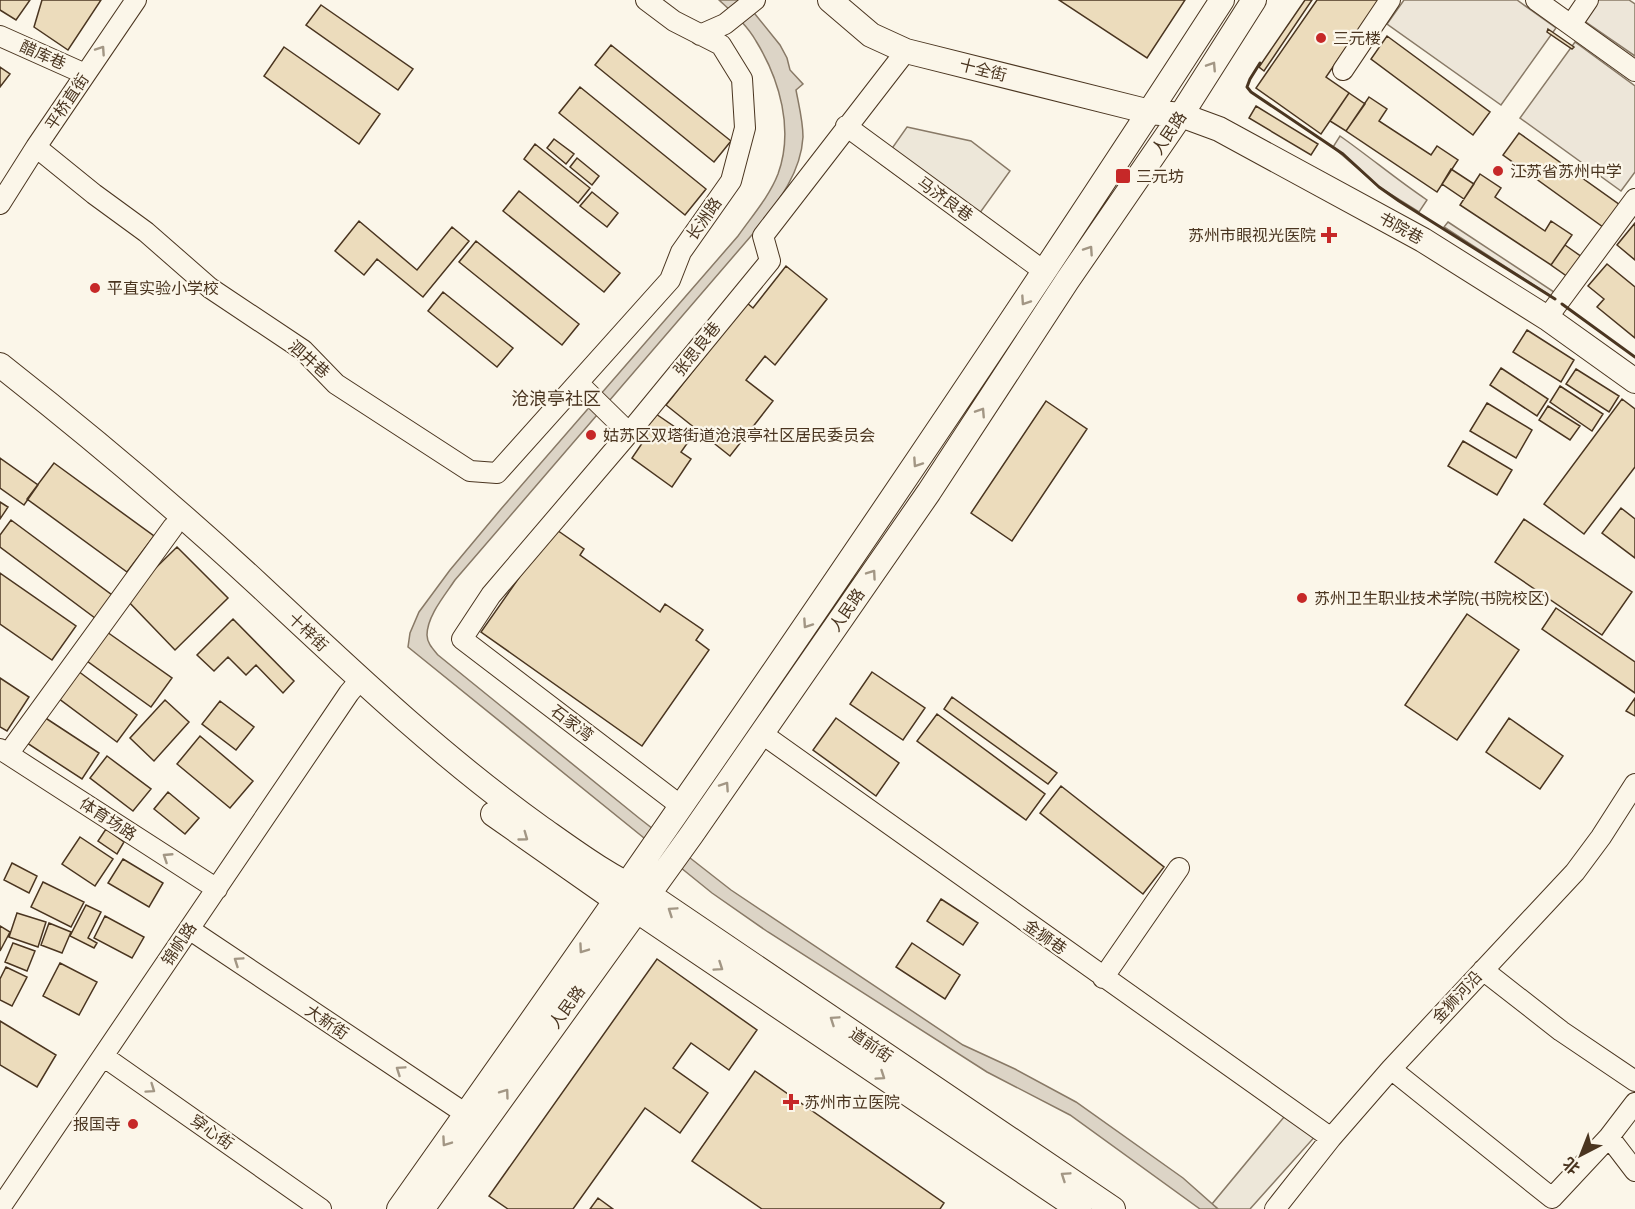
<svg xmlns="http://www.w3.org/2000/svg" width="1635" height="1209" font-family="Figtree,'Noto Sans SC',sans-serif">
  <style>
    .green { fill: #ede6d9; stroke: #887966; stroke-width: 1.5 }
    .parking { fill: #ede7d9; stroke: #887966; stroke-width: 1.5 }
    .water { fill: #dcd4c6; stroke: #887966; stroke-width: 1.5 }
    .building { fill: #ecdcbc; stroke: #4a3520; stroke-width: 1.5 }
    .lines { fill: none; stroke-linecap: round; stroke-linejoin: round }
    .minor-casing { stroke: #4a3520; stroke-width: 22 }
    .major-casing { stroke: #4a3520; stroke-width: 26 }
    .minor { stroke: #fbf6e9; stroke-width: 20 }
    .major { stroke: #fbf6e9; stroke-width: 24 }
    .wall { stroke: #4a3520; stroke-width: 3 }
    .oneway { stroke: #a29684 }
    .poi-dot { fill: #c62828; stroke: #fbf6e9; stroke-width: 2 }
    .labels { text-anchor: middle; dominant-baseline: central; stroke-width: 4.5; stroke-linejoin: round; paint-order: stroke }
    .poi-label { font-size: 16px; fill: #4a3520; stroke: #fbf6e9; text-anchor: start }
    .street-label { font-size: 16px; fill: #4a3520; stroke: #fbf6e9 }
    .neighbourhood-label { font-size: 18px; fill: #4a3520; stroke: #fbf6e9 }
  </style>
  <rect width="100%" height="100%" fill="#fbf6e9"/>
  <!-- green -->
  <path class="green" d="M1404 0H1517L1556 28 1501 105 1387 24Z
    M1597 0H1629L1635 4V56L1583 20Z
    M1575 42 1635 86V172L1621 191 1520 118Z
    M1340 136C1370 157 1397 180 1427 200L1419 212 1379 187 1333 147Z
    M1448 222 1557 294 1554 298 1444 227Z"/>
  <!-- parking -->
  <path class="parking" d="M907 127 971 141 1010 171 969 228 881 164Z
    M1289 1111 1319 1132 1250 1209H1218L1212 1204Z"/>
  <!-- water -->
  <path class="water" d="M719 0H740L755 14 780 45 787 58 790 70 803 84 796 90C799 106 803 121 803 137 801 173 778 202 757 229L455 580C445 595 427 616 427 635 427 643 433 649 438 655L639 818 731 890 963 1045 1015 1069 1076 1102 1183 1178 1218 1209H1200L1070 1115 987 1072 768 932 712 893 408 647 410 633 419 612 450 570 501 509 738 236C752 216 769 197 778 174 794 130 780 80 756 41 747 25 733 13 719 0Z"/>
  <!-- building -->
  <path class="building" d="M0 0H30L16 20 0 10Z
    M42 0H101L68 50 34 27Z
    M1059 0H1185L1147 58Z
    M1305 0H1312L1264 71 1259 67Z
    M1317 0H1379L1326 77 1349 93 1321 134 1256 88Z
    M321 5 413 69 398 90 306 25Z
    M1548 29 1574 47 1572 49 1547 32Z
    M1387 36 1490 112 1473 135 1371 59Z
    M611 45 731 141 714 162 595 65Z
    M284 47 380 114 359 144 264 76Z
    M0 67 10 74 0 87Z
    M580 87 706 189 685 215 559 113Z
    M1349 93 1365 104 1346 131 1330 121Z
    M1369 97 1387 109 1379 121 1431 155 1437 146 1458 160 1437 192 1346 131Z
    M1256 106 1318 144 1311 155 1249 118Z
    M1519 133 1620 205 1603 227 1503 155Z
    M554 139 574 154 566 164 547 148Z
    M535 144 590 188 578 203 524 159Z
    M577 158 599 176 592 185 570 167Z
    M1451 169 1474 184 1464 199 1442 184Z
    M1480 174 1501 188 1495 197 1545 231 1551 221 1572 235 1551 265 1460 205Z
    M519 191 620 273 604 292 503 211Z
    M592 192 618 213 607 227 580 206Z
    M359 221 417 270 452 227 469 241 423 297 377 259 364 275 335 251Z
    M1635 223V260L1617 245Z
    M476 241 579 324 562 345 459 262Z
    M1565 245 1582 257 1568 277 1551 265Z
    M1607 264 1635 287V338L1597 307 1604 299 1588 286Z
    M786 266 827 299 775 365 765 356 746 380 773 401 730 456 666 405 747 303 753 308Z
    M443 292 513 348 497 367 428 311Z
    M1527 330 1574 360 1561 382 1513 352Z
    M1501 368 1548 399 1537 416 1490 385Z
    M1576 369 1619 396 1609 412 1566 384Z
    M1560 386 1603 414 1592 431 1550 402Z
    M1622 399 1635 409V467L1584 534 1544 504Z
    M1046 401 1087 429 1012 541 971 513Z
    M1487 403 1532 430 1516 458 1470 431Z
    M1548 406 1580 426 1570 440 1539 420Z
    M656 414 691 438 681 452 691 459 672 487 632 458 645 439 640 436Z
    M1463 441 1512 470 1497 495 1448 466Z
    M0 458 38 485 24 505 0 488Z
    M54 463 154 536 127 572 27 499Z
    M0 502 8 507 0 519Z
    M1621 508 1635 519V558L1602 533Z
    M1524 519 1632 592 1602 635 1495 562Z
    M11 520 112 595 95 618 0 547V535Z
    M554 528 584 549 580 555 660 612 665 604 703 630 696 640 709 650 642 746 481 632Z
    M177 547 228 598 175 650 125 598Z
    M0 573 76 626 52 660 0 624Z
    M1556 608 1635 662V693L1542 629Z
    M1467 614 1519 650 1457 740 1405 705Z
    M233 619 294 681 283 693 256 665 246 675 228 657 214 671 197 655Z
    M107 632 172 678 151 707 87 661Z
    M78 671 137 715 117 742 58 698Z
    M872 672 925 708 903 740 850 704Z
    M0 678 29 697 7 731 0 727Z
    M952 697 1057 773 1048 784 944 709Z
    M1635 698V716L1626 711Z
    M165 700 189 722 154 761 130 738Z
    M220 701 254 727 236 750 202 724Z
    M937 714 1045 794 1026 820 917 741Z
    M44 717 99 753 82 779 27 743Z
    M836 718 899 763 876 796 813 750Z
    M1509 718 1563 756 1540 789 1486 752Z
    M200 736 253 781 230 808 177 764Z
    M107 756 151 789 133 811 90 778Z
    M1061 786 1164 867 1143 894 1040 813Z
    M168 792 199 818 185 834 154 809Z
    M106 829 124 842 117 854 98 841Z
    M80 837 113 859 95 886 62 864Z
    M123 859 163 883 149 907 108 883Z
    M12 863 37 876 29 893 4 880Z
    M43 882 84 902 71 927 31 907Z
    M941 899 978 923 963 945 927 921Z
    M86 905 101 912 88 938 97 943 94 948 70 936Z
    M17 913 46 922 38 947 9 937Z
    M105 916 144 937 132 958 94 938Z
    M49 923 71 932 62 953 41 945Z
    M0 926 10 932 0 951Z
    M13 943 35 951 27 971 5 962Z
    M912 943 960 975 945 999 896 967Z
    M657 959 757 1030 729 1070 691 1043 673 1068 708 1093 680 1133 645 1108 573 1209H508L489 1196Z
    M60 963 97 982 79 1015 43 996Z
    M6 967 27 977 12 1006 0 1000V979Z
    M0 1021 56 1055 37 1087 0 1065Z
    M755 1071 944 1203 940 1209H762L692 1161Z
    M598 1198 613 1209H590Z"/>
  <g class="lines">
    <defs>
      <path id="minor" d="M1536 0 1635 71
        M1571 25 1588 0
        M700 35 725 24 755 0
        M0 36 85 74
        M1343 70 1390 0
        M846 126 1045 272
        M36 147 94 194 146 232 210 288 303 350 336 384 470 471 497 473 670 280 681 252 731 181 745 128 742 79 721 45 674 21 646 0
        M0 204 36 147 136 0
        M1547 318 1635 199
        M578 383 629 433
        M761 733 1331 1138
        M0 749 217 889
        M8 754 173 527
        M681 806 462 639 491 595 629 433 770 261 763 236 906 51
        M189 929 466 1114
        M1483 970 1561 1031 1635 1081
        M1103 978 1179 868
        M103 1056 321 1209
        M1391 1069 1552 1198 1609 1137 1635 1103
        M1609 1137 1635 1171
        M0 1208 349 693 360 680
        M1275 1209 1331 1138 1391 1069 1575 872 1601 837 1635 784"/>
      <path id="major" d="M830 0 871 35 906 51 1150 112 1181 115 1219 129 1423 240 1547 318 1635 381
        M0 365C89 435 176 508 259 585 350 670 439 755 541 828 575 852 610 878 648 894L1113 1209
        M493 814 617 901 636 910 1079 1209
        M399 1209C681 811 957 410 1222 0
        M422 1209 692 834 929 492 1067 281 1181 115 1254 0"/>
    </defs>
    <!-- minor casing -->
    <use href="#minor" class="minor-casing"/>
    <!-- major casing -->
    <use href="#major" class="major-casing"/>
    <!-- minor -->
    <use href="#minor" class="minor"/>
    <!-- major -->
    <use href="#major" class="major"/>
    <!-- wall -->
    <path class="wall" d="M1260 63 1250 79 1247 87 1251 92 1343 154 1379 187 1399 201 1555 299
      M1562 304 1635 357"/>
  </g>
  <!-- one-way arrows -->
  <defs><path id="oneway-chevron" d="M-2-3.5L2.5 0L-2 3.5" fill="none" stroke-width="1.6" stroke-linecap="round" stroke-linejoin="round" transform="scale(1.5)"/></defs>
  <g class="oneway">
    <use href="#oneway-chevron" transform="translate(101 50) rotate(-56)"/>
    <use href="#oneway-chevron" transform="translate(1212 66) rotate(-57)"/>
    <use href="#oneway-chevron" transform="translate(1089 250) rotate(-56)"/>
    <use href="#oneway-chevron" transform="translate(1025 301) rotate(124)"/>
    <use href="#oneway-chevron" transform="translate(981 412) rotate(-57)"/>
    <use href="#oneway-chevron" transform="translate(917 463) rotate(124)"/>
    <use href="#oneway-chevron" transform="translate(872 574) rotate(-55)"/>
    <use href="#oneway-chevron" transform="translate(807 624) rotate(124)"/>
    <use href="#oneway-chevron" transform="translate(725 786) rotate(-56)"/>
    <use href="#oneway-chevron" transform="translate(524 837) rotate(36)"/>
    <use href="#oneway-chevron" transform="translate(167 857) rotate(-147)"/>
    <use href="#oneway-chevron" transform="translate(672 911) rotate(-146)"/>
    <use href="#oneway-chevron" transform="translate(583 949) rotate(125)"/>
    <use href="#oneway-chevron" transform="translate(238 961) rotate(-146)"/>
    <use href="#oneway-chevron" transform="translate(719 967) rotate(34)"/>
    <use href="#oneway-chevron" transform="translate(834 1020) rotate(-146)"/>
    <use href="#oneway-chevron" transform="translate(400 1070) rotate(-146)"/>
    <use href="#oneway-chevron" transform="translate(881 1076) rotate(34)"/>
    <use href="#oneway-chevron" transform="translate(151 1089) rotate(35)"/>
    <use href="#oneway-chevron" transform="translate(505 1093) rotate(-54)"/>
    <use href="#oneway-chevron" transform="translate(446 1142) rotate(125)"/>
    <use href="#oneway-chevron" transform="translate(1065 1176) rotate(-146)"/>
  </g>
  <!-- markers -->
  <g class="poi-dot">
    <circle cx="1321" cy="38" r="6"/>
    <circle cx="1498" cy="171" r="6"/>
    <rect x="1115" y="168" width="16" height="16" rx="3"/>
    <path d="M1326 226h6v6h6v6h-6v6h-6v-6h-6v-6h6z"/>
    <circle cx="95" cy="288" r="6"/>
    <circle cx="591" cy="435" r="6"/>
    <circle cx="1302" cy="598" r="6"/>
    <path d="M788 1093h6v6h6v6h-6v6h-6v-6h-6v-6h6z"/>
    <circle cx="133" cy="1124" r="6"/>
  </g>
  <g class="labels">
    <!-- poi labels -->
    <g class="poi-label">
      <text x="1333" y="38">三元楼</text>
      <text x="1510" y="171">江苏省苏州中学</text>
      <text x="1136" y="176">三元坊</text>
      <text x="1316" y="235" text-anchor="end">苏州市眼视光医院</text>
      <text x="107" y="288">平直实验小学校</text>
      <text x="603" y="435">姑苏区双塔街道沧浪亭社区居民委员会</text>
      <text x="1314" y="598">苏州卫生职业技术学院(书院校区)</text>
      <text x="804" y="1102">苏州市立医院</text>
      <text x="121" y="1124" text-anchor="end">报国寺</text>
    </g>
    <!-- street labels -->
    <g class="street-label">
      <text transform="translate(43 55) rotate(24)">醋库巷</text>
      <text transform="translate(983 70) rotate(14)">十全街</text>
      <text transform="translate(67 102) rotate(-56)">平桥直街</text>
      <text transform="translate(1169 133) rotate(-56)">人民路</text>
      <text transform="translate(945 199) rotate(36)">马济良巷</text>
      <text transform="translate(704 219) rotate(-55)">长洲路</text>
      <text transform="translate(1401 228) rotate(29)">书院巷</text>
      <text transform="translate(697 349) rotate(-51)">张思良巷</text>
      <text transform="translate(309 359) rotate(41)">泗井巷</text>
      <text transform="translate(847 610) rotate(-55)">人民路</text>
      <text transform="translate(308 632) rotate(43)">十梓街</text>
      <text transform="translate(572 723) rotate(37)">石家湾</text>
      <text transform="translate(108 819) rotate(33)">体育场路</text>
      <text transform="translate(1045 937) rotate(35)">金狮巷</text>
      <text transform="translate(179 944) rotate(-56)">锦帆路</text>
      <text transform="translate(1457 997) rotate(-47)">金狮河沿</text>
      <text transform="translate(567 1007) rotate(-54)">人民路</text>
      <text transform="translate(327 1022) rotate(34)">大新街</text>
      <text transform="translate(871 1045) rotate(34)">道前街</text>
      <text transform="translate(212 1132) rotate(35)">穿心街</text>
    </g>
    <!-- neighbourhood labels -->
    <g class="neighbourhood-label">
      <text x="556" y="399">沧浪亭社区</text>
    </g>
  </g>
  <!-- north arrow -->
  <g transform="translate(1581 1155) rotate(222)" stroke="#fbf6e9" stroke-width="4.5" paint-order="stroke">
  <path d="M0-4.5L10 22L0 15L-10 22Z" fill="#4a3520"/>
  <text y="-9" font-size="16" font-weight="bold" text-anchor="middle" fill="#4a3520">北</text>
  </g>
</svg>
